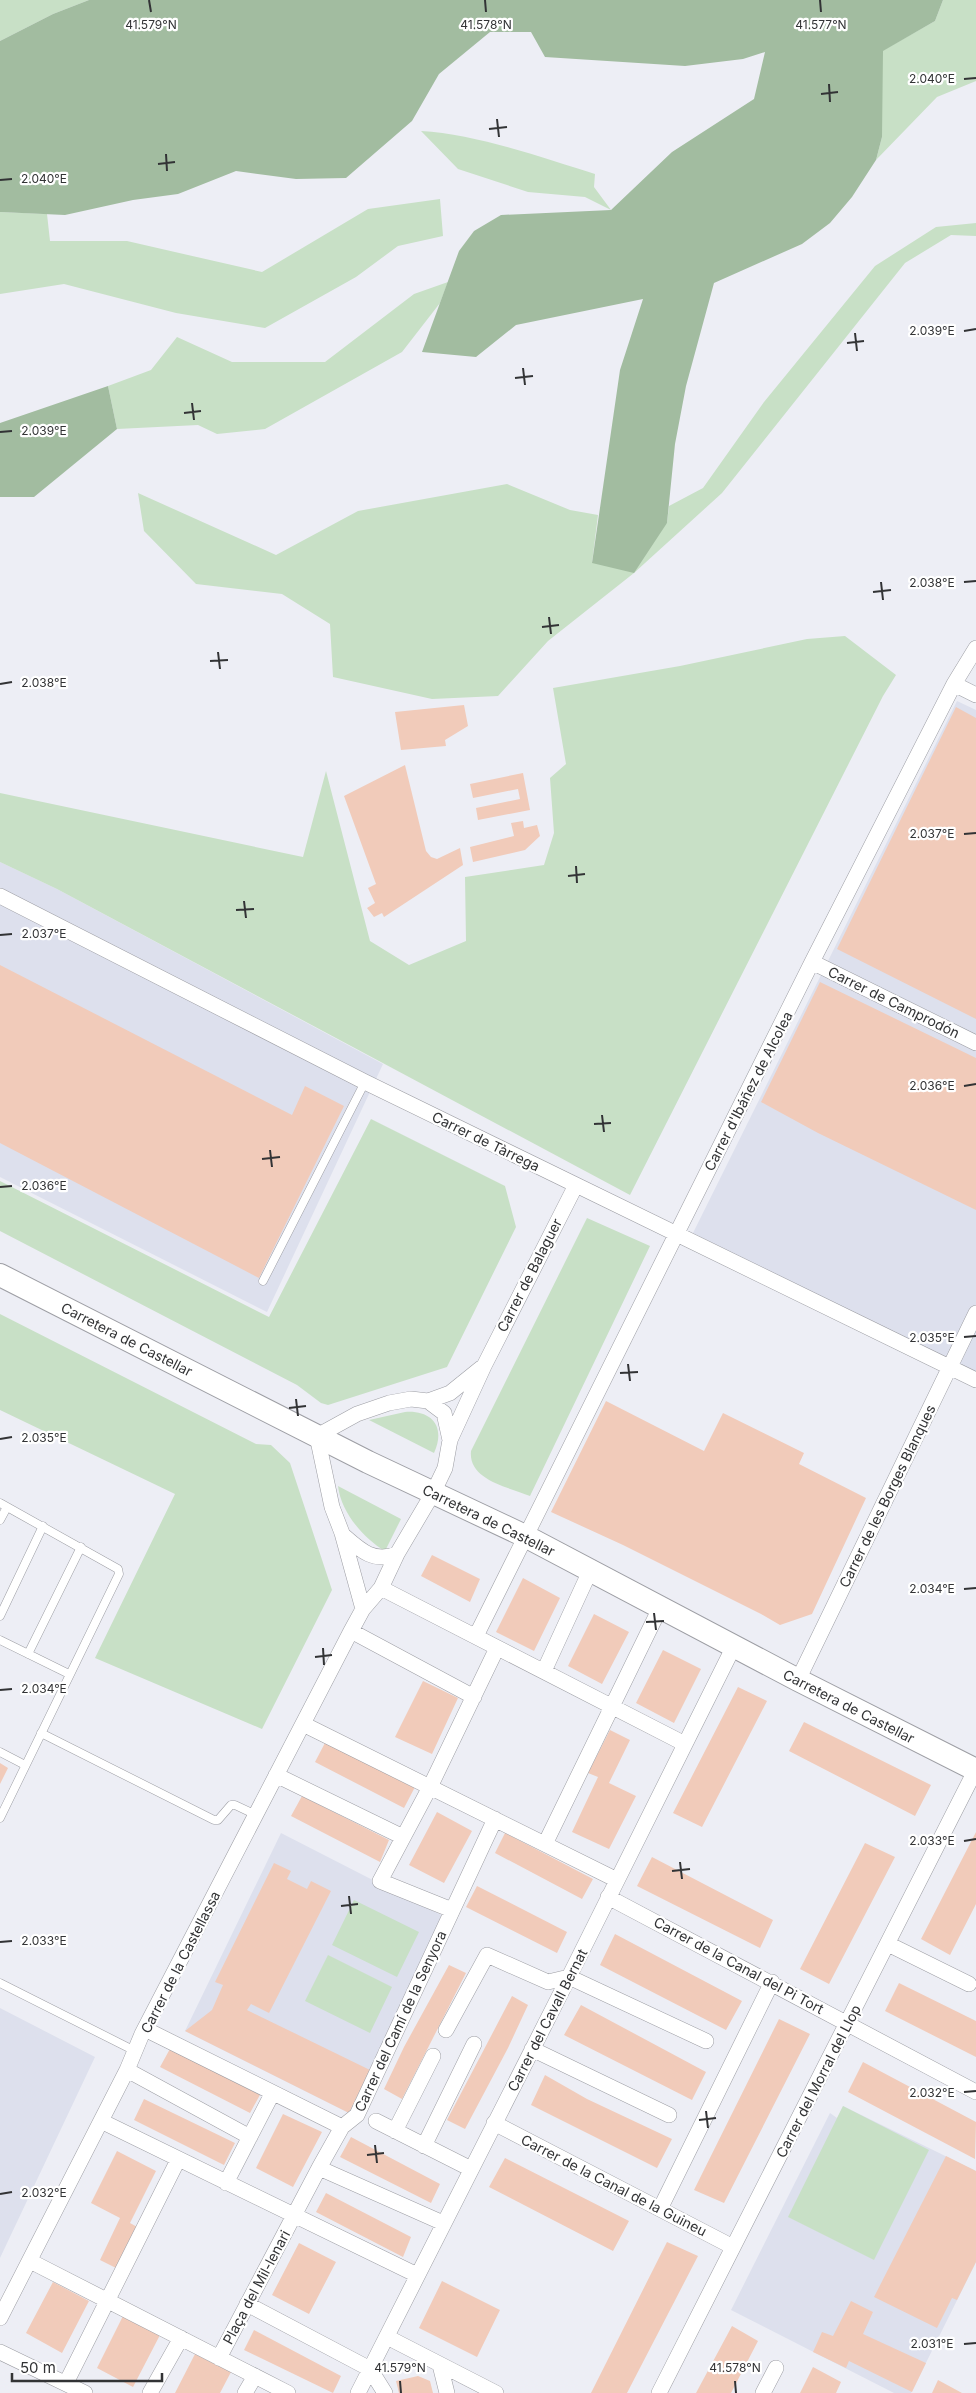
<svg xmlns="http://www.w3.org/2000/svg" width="976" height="2393" font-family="Inter,sans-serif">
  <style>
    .built { fill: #dde0ed }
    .green { fill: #c8e0c6 }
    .forest { fill: #a2bca0 }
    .building { fill: #f1cbba }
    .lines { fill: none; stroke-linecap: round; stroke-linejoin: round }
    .lane-casing { stroke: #9d9ea4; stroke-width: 9 }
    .street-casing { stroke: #9d9ea4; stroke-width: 16 }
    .secondary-casing { stroke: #9d9ea4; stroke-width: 24 }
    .lane { stroke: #fff; stroke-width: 8 }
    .street { stroke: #fff; stroke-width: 15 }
    .secondary { stroke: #fff; stroke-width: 22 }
    .ticks { fill: none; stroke: #323335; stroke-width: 2 }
    .labels { text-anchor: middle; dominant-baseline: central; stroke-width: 4.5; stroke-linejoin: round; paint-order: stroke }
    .street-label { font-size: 14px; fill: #323335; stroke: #fff }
    .ticks-label { font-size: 12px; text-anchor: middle; fill: #323335; stroke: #fff; stroke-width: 4.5; stroke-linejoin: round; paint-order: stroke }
  </style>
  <rect width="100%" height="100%" fill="#edeef5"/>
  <!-- built -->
  <path class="built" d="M957 701 976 710V1375L693 1233Z
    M0 862 57 889 383 1064 267 1312 0 1177Z
    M281 1833 443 1916 349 2113 185 2031Z
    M0 2008 95 2057 0 2258Z
    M843 2106 976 2171V2262L911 2393H894L731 2310 830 2113 837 2118Z"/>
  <!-- green -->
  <path class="green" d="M0 0H89L53 14 0 41Z
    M943 0H976V81L937 97 876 160 882 137V51L935 21Z
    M421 131C476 134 543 158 595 174L594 187 611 210 585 197 528 192 458 169Z
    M440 199 443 236 398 246 356 277 265 328 176 313 64 284 0 294V212L47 214 50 241H127L262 272 368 209Z
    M976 223V236L951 235 905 263 722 493 634 573 548 641 498 696 432 699 333 677 330 624 282 594 196 584 144 531 138 493 276 555 358 511 507 484 570 510 598 515 592 563 667 523 669 506 703 488 764 402 875 266 936 227Z
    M448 282 440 303 402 352 265 429 217 434 198 425 117 429 108 386 151 370 177 337 232 362H325L414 294Z
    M845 636 896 675 883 696 630 1195 57 889 0 862V793L303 857 326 771 370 941 409 965 466 941 465 877 544 865 554 833 550 778 566 764 553 688 680 666 807 639Z
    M371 1119 505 1186 516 1227 447 1367 328 1405 321 1403 297 1385 0 1231V1181L269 1317Z
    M587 1218 650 1246 530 1496C508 1487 468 1480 471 1451Z
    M0 1314 256 1444 271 1445 290 1463 332 1590 262 1729 95 1658 175 1494 0 1410Z
    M405 1412C432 1410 446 1427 434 1453L369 1420Z
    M338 1486 401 1519 385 1551C363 1538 341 1512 338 1486Z
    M354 1900 419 1932 397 1977 332 1945Z
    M328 1955 392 1987 370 2033 305 2001Z
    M843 2106 929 2150 874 2260 788 2217Z"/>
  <!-- forest -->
  <path class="forest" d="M89 0H943L935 21 883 51 882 137 876 160 852 197 830 223 802 244 714 283 686 386 675 444 667 523 634 573 592 563 620 370 643 299 516 325 476 357 422 352 459 251 474 231 501 215 611 210 672 152 754 99 765 52 743 59 685 66 545 57 531 32H490L439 74 412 121 346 178 296 179 236 171 178 194 133 200 65 215 0 212V41L53 14Z
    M108 386 117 429 34 497H0V423Z"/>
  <!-- building -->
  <path class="building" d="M464 705 468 726 445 740 446 746 401 750 395 712Z
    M956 707 976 718V1019L837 949Z
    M405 765 426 851 431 857 437 859 460 848 463 865 384 917 382 913 374 917 367 908 375 903 368 888 376 884 344 796Z
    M523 773 530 810 478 820 476 808 520 799 518 789 473 798 470 784Z
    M523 821 524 828 537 825 540 836 525 850 473 862 470 847 514 836 511 823Z
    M0 965 292 1115 305 1086 344 1106 259 1278 0 1143Z
    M820 982 976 1058V1210L818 1133 761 1102Z
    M606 1401 704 1451 723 1413 804 1453 799 1464 866 1498 812 1614 780 1625 761 1614 623 1545 551 1512Z
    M432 1555 480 1579 470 1602 421 1576Z
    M523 1578 560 1598 534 1651 496 1632Z
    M594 1614 629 1632 602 1684 568 1666Z
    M663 1650 701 1669 674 1723 636 1703Z
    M423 1681 458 1698 432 1754 395 1737Z
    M738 1687 767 1701 702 1827 673 1813Z
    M804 1722 931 1785 915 1816 789 1751Z
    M610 1730 630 1740 609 1783 636 1796 609 1849 572 1832 598 1777 588 1773Z
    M326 1741 415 1787 404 1808 315 1762Z
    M0 1763 8 1768 0 1784Z
    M302 1796 389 1840 380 1862 291 1816Z
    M437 1812 472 1831 444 1883 409 1865Z
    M976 1832V1904L950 1955 921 1939Z
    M505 1833 593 1879 582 1899 495 1853Z
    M865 1843 895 1857 829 1984 800 1969Z
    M652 1857 773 1920 760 1948 637 1886Z
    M274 1863 291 1871 287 1879 307 1889 311 1881 331 1891 269 2013 251 2004 247 2010 370 2070 349 2113 185 2031 212 2010 223 1985 215 1982Z
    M477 1886 567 1932 557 1953 466 1907Z
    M615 1934 742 2001 726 2030 600 1965Z
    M449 1965 466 1973 402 2099 384 2089 404 2047Z
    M899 1983 976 2021V2057L885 2011Z
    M512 1996 528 2005 508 2048 465 2129 447 2120Z
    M581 2005 706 2072 692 2100 564 2035Z
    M779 2019 810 2034 724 2203 694 2190Z
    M171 2047 261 2093 250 2113 160 2067Z
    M863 2062 976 2122 975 2159 848 2092Z
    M545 2075 587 2099 672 2139 657 2168 531 2105Z
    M144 2099 235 2143 224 2165 134 2120Z
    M283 2114 322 2132 293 2187 256 2168Z
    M351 2137 440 2184 431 2203 340 2157Z
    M117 2151 156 2171 130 2223 139 2228 118 2269 100 2260 120 2218 91 2203Z
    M946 2156 976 2171V2262L957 2300 952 2298 937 2328 874 2297Z
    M505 2158 629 2221 613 2251 489 2187Z
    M326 2193 411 2237 403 2257 316 2212Z
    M667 2242 698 2256 627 2393H591Z
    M299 2243 336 2262 309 2314 272 2295Z
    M442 2281 500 2310 477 2357 419 2328Z
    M53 2282 89 2301 62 2353 26 2333Z
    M851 2301 873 2312 863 2334 926 2363 912 2392 849 2361 846 2368 813 2352 822 2332 833 2336Z
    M123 2316 160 2335 133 2387 97 2368Z
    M732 2326 758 2341 731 2393H696Z
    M254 2330 341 2376 333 2393 244 2350Z
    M195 2354 231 2372 220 2393H175Z
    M813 2367 841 2382 836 2393H800Z
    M418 2376 430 2381 433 2393H399L396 2381Z
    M938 2380 962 2393H932Z"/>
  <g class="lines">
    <defs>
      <path id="lane" d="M263 1281 365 1082
        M0 1503 118 1569 119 1574 0 1818
        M0 1520 7 1507
        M0 1616 43 1526
        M0 1640 69 1674
        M28 1654 81 1547
        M41 1733 214 1820H218L231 1805H235L256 1815
        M0 1752 25 1765
        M0 1983 135 2051"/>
      <path id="street" d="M954 684 976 695
        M0 896 365 1082 976 1380
        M812 962 976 1043
        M428 1401 444 1413 450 1440
        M343 1535C360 1550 373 1563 397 1554
        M381 1588 685 1744
        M363 1609 342 1533 332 1507 317 1436 357 1414 389 1403 411 1399 428 1401 450 1393 481 1368
        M351 1631 474 1697
        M476 1636 812 962 954 684 976 648
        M544 1671 590 1571
        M798 1680 976 1313
        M303 1724 617 1880
        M276 1775 403 1837
        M545 1844 660 1608
        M608 1897 976 2092
        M452 1910 380 1881 430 1787 497 1648
        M888 1944 969 1984
        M145 2029 342 2127
        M446 2030 487 1955 548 1982 569 1977 706 2041
        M532 2049 669 2115
        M127 2070 250 2137
        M101 2121 417 2275
        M376 2121 471 2169
        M494 2123 733 2247
        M395 2131 433 2056
        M424 2146 474 2044
        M319 2168 443 2223
        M226 2183 272 2094
        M660 2209 772 1982
        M30 2261 288 2393
        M247 2304 370 2369 385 2393
        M0 2318 127 2070 142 2034 351 1631 363 1609 381 1588 397 1554 433 1493 445 1468 450 1440 484 1366 576 1185
        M387 2337 496 2393
        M0 2352 85 2393
        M219 2358 319 2168 342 2127 357 2115 495 1819
        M440 2365 447 2393
        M66 2383 178 2160
        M150 2393 181 2338
        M245 2393 255 2376
        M358 2393 569 1977 734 1646
        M659 2393 976 1769
        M763 2393 776 2368"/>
      <path id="secondary" d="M0 1275 368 1462 525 1536 798 1680 976 1770"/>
    </defs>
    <!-- lane casing -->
    <use href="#lane" class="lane-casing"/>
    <!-- street casing -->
    <use href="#street" class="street-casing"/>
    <!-- secondary casing -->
    <use href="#secondary" class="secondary-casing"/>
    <!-- lane -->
    <use href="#lane" class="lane"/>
    <!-- street -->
    <use href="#street" class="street"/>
    <!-- secondary -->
    <use href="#secondary" class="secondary"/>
  </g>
  <!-- ticks -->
  <path class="ticks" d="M149 0 151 12M485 0 486 12M820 0 821 12M964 79 976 78M829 84 830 102M821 94 838 92M497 119 499 137M489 129 507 127M166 154 167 171M158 164 175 162M0 180 12 179M964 331 976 329M855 333 857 351M847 343 864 341M523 368 525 385M515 378 533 376M192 403 194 420M184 413 201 411M0 432 12 431M881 582 883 600M964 582 976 581M873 592 891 590M549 617 551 634M542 627 559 625M218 652 220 669M210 661 228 660M0 684 12 682M964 834 976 833M576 866 577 883M568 876 585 874M244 901 246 918M236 910 254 909M0 935 12 934M964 1086 976 1084M602 1115 604 1132M594 1124 611 1123M270 1150 272 1167M262 1159 280 1157M0 1187 12 1186M964 1337 976 1336M628 1364 630 1381M620 1373 638 1372M296 1399 298 1416M289 1408 306 1406M0 1439 12 1437M964 1589 976 1588M654 1613 656 1630M646 1622 664 1621M323 1648 324 1665M315 1657 332 1655M0 1690 12 1689M964 1841 976 1839M680 1862 682 1879M672 1871 690 1869M349 1896 351 1914M341 1906 358 1904M0 1942 12 1941M964 2092 976 2091M706 2111 708 2128M699 2120 716 2118M375 2145 377 2163M367 2155 384 2153M0 2194 12 2192M964 2344 976 2343M400 2381 401 2393M735 2381 736 2393"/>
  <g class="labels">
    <!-- street labels -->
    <g class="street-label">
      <text transform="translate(894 1002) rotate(26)">Carrer de Camprodón</text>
      <text transform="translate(748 1091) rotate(-63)">Carrer d'Ibáñez de Alcolea</text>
      <text transform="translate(486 1141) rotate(26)">Carrer de Tàrrega</text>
      <text transform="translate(529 1275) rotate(-63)">Carrer de Balaguer</text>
      <text transform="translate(127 1339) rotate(27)">Carretera de Castellar</text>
      <text transform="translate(887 1496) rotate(-64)">Carrer de les Borges Blanques</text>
      <text transform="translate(489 1520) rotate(26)">Carretera de Castellar</text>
      <text transform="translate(849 1706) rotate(27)">Carretera de Castellar</text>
      <text transform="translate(180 1962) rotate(-63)">Carrer de la Castellassa</text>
      <text transform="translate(739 1965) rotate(28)">Carrer de la Canal del Pi Tort</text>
      <text transform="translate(547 2020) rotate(-63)">Carrer del Cavall Bernat</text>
      <text transform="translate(400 2021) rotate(-65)">Carrer del Camí de la Senyora</text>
      <text transform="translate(818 2081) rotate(-63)">Carrer del Morral del Llop</text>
      <text transform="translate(614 2185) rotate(27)">Carrer de la Canal de la Guineu</text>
      <text transform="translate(256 2287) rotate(-62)">Plaça del Mil-lenari</text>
    </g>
  </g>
  <g class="ticks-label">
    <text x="151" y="29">41.579°N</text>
    <text x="486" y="29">41.578°N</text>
    <text x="821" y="29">41.577°N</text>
    <text x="932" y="83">2.040°E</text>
    <text x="44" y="183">2.040°E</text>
    <text x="932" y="335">2.039°E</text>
    <text x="44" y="435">2.039°E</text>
    <text x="932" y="587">2.038°E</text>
    <text x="44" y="687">2.038°E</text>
    <text x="932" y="838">2.037°E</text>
    <text x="44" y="938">2.037°E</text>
    <text x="932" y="1090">2.036°E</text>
    <text x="44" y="1190">2.036°E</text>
    <text x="932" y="1342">2.035°E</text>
    <text x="44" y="1442">2.035°E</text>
    <text x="932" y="1593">2.034°E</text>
    <text x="44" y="1693">2.034°E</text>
    <text x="932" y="1845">2.033°E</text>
    <text x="44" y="1945">2.033°E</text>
    <text x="932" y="2097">2.032°E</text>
    <text x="44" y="2197">2.032°E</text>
    <text x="932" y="2348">2.031°E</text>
    <text x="400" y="2372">41.579°N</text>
    <text x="735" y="2372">41.578°N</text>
  </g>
  <!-- scale -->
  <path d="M12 2373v8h150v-8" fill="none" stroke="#323335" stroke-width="2.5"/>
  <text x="20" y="2373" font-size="15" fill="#323335" stroke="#ffffff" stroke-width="4" paint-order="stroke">50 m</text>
</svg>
